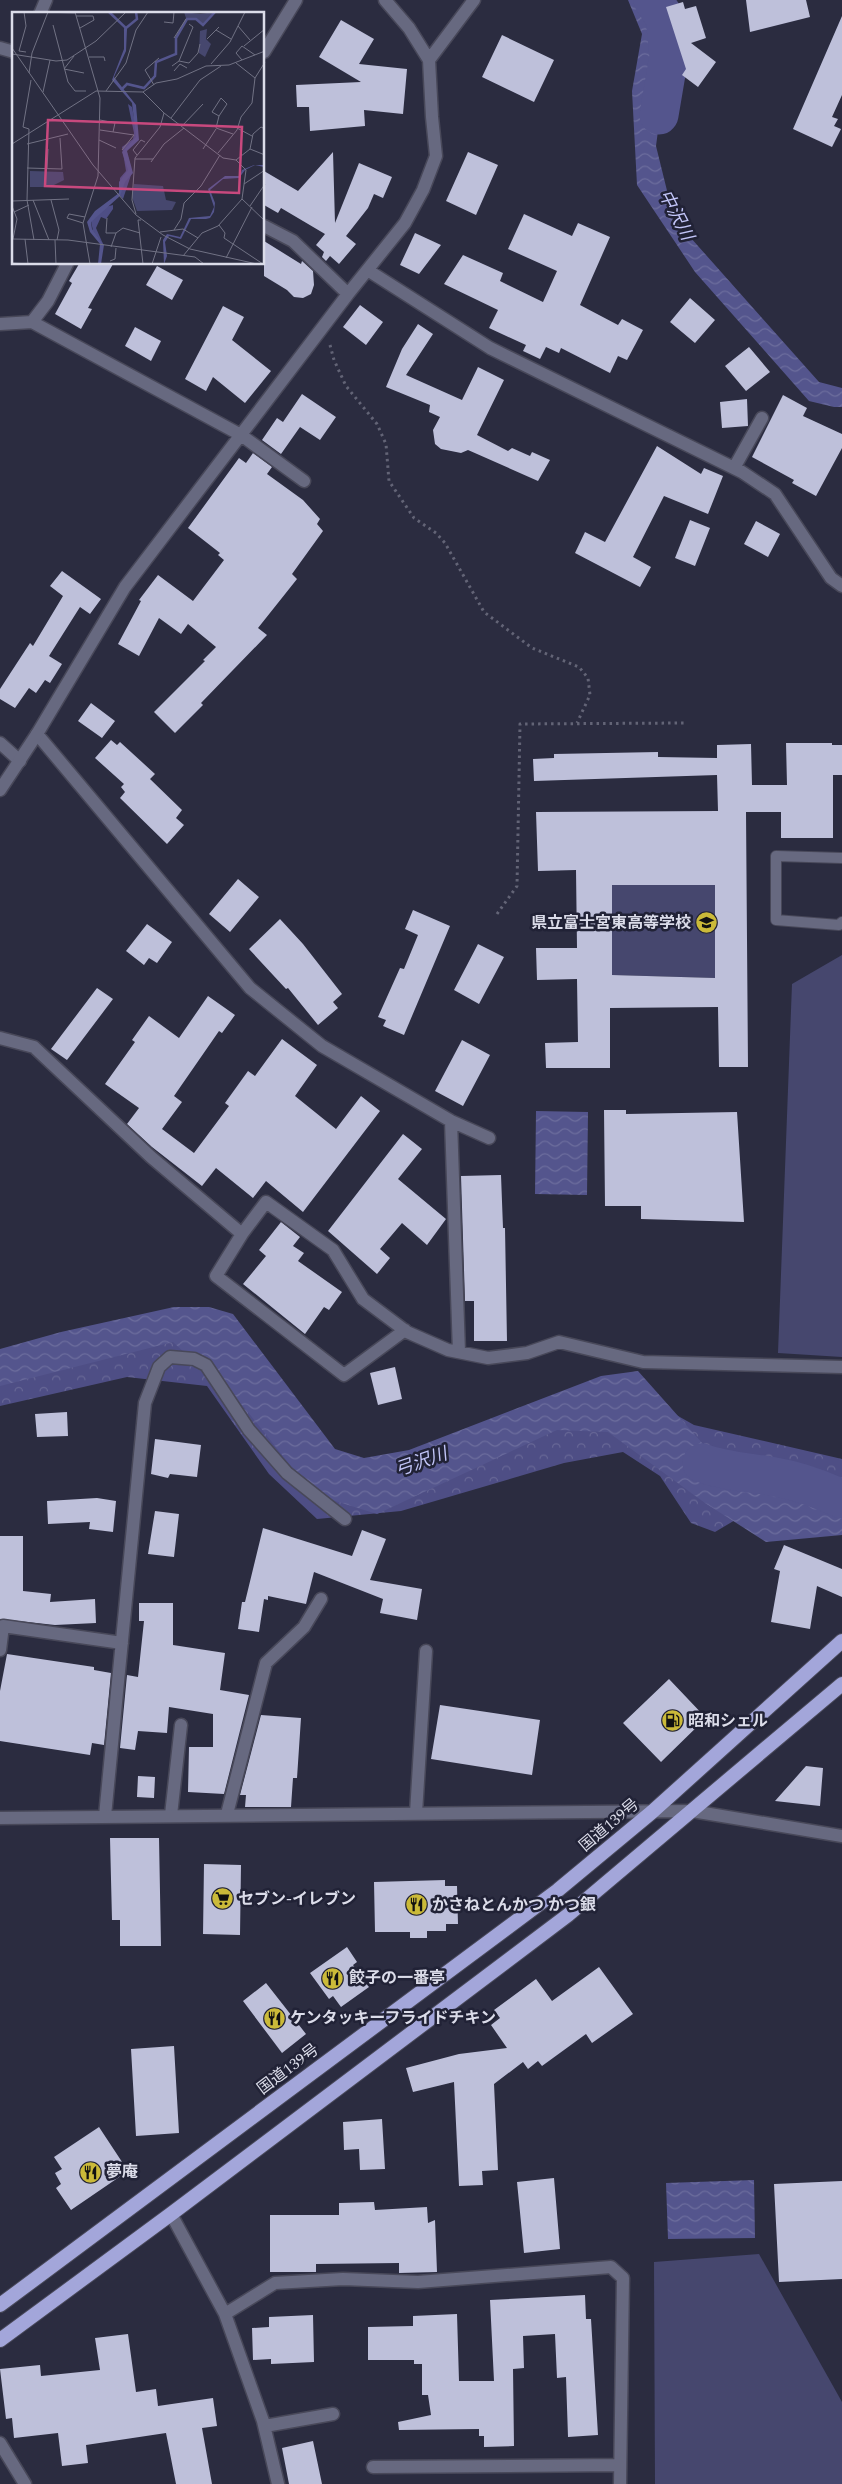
<svg xmlns="http://www.w3.org/2000/svg" width="842" height="2484" font-family="Spectral,'Noto Sans JP',serif">
  <style>
    .green { fill: #46476e }
    .forest { fill: url(#forest-crowns) }
    .water { fill: url(#water-waves) }
    .lines { fill: none; stroke-linecap: round; stroke-linejoin: round }
    .river { stroke: #54558d; stroke-width: 39 }
    .building { fill: #bec0da; fill-rule: evenodd }
    .service-casing { stroke: #484859; stroke-width: 12 }
    .minor-casing { stroke: #484859; stroke-width: 15 }
    .tertiary-casing { stroke: #484859; stroke-width: 15 }
    .secondary-casing { stroke: #484859; stroke-width: 15 }
    .trunk-casing { stroke: #484859; stroke-width: 16 }
    .path { stroke: #636476; stroke-width: 3; stroke-dasharray: 2.5 4; stroke-linecap: butt }
    .service { stroke: #676980; stroke-width: 10 }
    .minor { stroke: #676980; stroke-width: 12 }
    .tertiary { stroke: #676980; stroke-width: 12 }
    .secondary { stroke: #676980; stroke-width: 12 }
    .trunk { stroke: #a3a6da; stroke-width: 14 }
    .labels { text-anchor: middle; dominant-baseline: central; stroke-width: 5; stroke-linejoin: round; paint-order: stroke }
    .poi-label { font-size: 16px; font-weight: bold; fill: #dbdce9; stroke: #212236; text-anchor: start }
    .street-label { font-size: 16px; fill: #dbdce9; stroke: #212236 }
    .water-label { font-size: 18px; font-style: italic; fill: #c2c5f8; stroke: #212236 }
    .inset-river { fill: none; stroke: #54558d; stroke-width: 2.5 }
    .inset-road { fill: none; stroke: #717284; stroke-width: 1 }
    .view { fill: #c8497e; fill-opacity: 0.15; stroke: #c8497e; stroke-width: 2.5 }
    .inset-edge { fill: none; stroke: #dbdce9; stroke-width: 2.5 }
  </style>
  <defs>
    <pattern id="forest-crowns" width="20" height="18" patternUnits="userSpaceOnUse" patternTransform="scale(1.25)"><rect width="20" height="18" fill="#4e4e85"/><path d="M2 6a3 3 0 1 1 6 0M12 15a3 3 0 1 1 6 0" fill="none" stroke="#676796"/></pattern>
    <pattern id="water-waves" width="16" height="10" patternUnits="userSpaceOnUse" patternTransform="scale(1.25)"><rect width="16" height="10" fill="#54558d"/><path d="M0 5q4-4 8 0t8 0" fill="none" stroke="#6c6d9d"/></pattern>
  </defs>
  <rect width="100%" height="100%" fill="#2b2c40"/>
  <!-- green -->
  <path class="green" d="M612 885H715V978L612 975Z
    M842 955V1357L778 1353 792 984Z
    M759 2254 842 2402V2484H655L654 2262Z"/>
  <!-- forest -->
  <path class="forest" d="M181 1320 324 1458 399 1467 625 1386 694 1425 842 1459V1517L752 1510 715 1532 691 1523 660 1476 623 1452 564 1463 401 1511 317 1519 269 1474 207 1386 127 1377 0 1406V1369Z"/>
  <!-- water -->
  <path class="water" d="M628 0H652L657 7 667 62 656 146 674 219 819 382 842 388V407H834L809 401 695 272 637 185 632 91 642 34Z
    M536 1111 588 1112 587 1195 535 1194Z
    M174 1307H209L233 1314 335 1449 364 1458 409 1450 601 1376 638 1371 703 1444 752 1474 808 1484 842 1494V1535L766 1542 705 1503 608 1432 557 1430 377 1514 313 1494 244 1407 173 1342 0 1386V1349L61 1332Z
    M754 2180 755 2238 668 2239 666 2183Z"/>
  <g class="lines">
    <!-- river -->
    <path class="river" d="M653 0 665 18 669 56 659 115
      M702 1463C726 1472 750 1472 775 1477 799 1481 820 1489 842 1499"/>
  </g>
  <!-- building -->
  <path class="building" d="M746 0H806L810 17 750 32Z
    M683 2 685 9 696 6 706 38 691 43 716 62 698 87 682 75 686 69 666 7Z
    M842 16V95L832 117 838 119 834 126 841 129 832 147 793 129Z
    M341 20 374 39 359 64 407 69 403 114 364 110 365 126 310 131 309 107H297L296 85 361 82 319 57Z
    M502 35 554 60 534 102 482 77Z
    M333 152 335 223 359 163 392 177 383 198 374 194 368 208 346 236 356 244 339 264 330 256 326 261 322 257 324 252 316 245 325 234 281 208 278 213 264 205V171L298 191Z
    M468 152 498 165 476 215 446 201Z
    M524 214 572 236 578 223 610 237 580 305 618 325 622 319 643 330 627 360 618 356 610 373 561 348 559 353 546 347 540 359 523 351 526 345 489 328 498 310 444 284 463 255 503 273 500 281 543 302 557 271 508 249Z
    M415 233 441 245 419 274 400 265Z
    M264 241 301 264 302 261 313 271 314 285 311 294 303 298 294 297 287 290 264 276Z
    M79 264H113L88 308 92 309 81 329 55 314 72 283 69 281Z
    M157 266 183 280 172 300 146 285Z
    M690 298 715 320 695 343 670 322Z
    M360 305 383 322 366 345 343 327Z
    M223 306 244 317 232 340 271 371 245 403 213 377 206 391 185 379Z
    M418 324 433 334 406 375 462 400 478 367 504 380 477 435 508 451 512 448 530 456 532 452 550 460 538 481 468 450 461 453 441 449 435 444 433 430 440 417 429 412 430 405 386 387 402 349Z
    M135 327 161 341 151 361 125 346Z
    M749 347 770 372 746 391 725 366Z
    M302 394 336 417 320 440 300 427 281 454 262 440 277 418 283 422Z
    M783 395 807 408 803 416 842 434V448L816 496 792 483 794 480 752 457Z
    M747 399 748 426 722 428 720 402Z
    M657 446 701 474 704 468 723 476 708 514 664 496 633 557 651 567 640 587 575 553 585 532 605 542Z
    M253 453 272 467 267 474 303 500 320 519 317 524 323 531 292 574 297 579 258 628 267 635 201 703 203 705 175 733 154 712 205 661 203 660 216 647 188 624 181 634 159 618 139 656 118 644 141 601 139 600 158 575 193 601 224 560 218 555 220 553 188 528 239 458 246 463Z
    M690 520 710 528 695 566 675 558Z
    M756 521 780 534 768 557 744 544Z
    M62 571 101 599 90 614 80 607 49 656 62 664 50 683 45 680 36 693 29 688 15 708 0 699V689L30 643 33 646 63 596 50 586Z
    M91 703 115 721 102 738 78 721Z
    M111 740 117 745 120 742 155 774 150 779 182 810 176 818 184 825 167 844 120 798 125 792 121 787 124 784 95 758Z
    M786 743H832V745H842V775H833V838H781V812H746L748 1067H719L718 1007 610 1008V1068H546L545 1043 578 1042 577 979 537 980 536 948H577L576 870 538 871 536 812 718 811 717 775 534 781 533 759 554 758V754L658 752V757L717 758V745L751 744 752 785H787ZM612 885H715V978L612 975Z
    M238 879 259 897 230 932 209 914Z
    M413 910 450 926 404 1035 383 1026 386 1020 378 1017 400 968 404 969 418 935 405 929Z
    M280 919 303 944 342 994 333 1002 338 1008 318 1025 288 988 286 989 249 949Z
    M147 924 172 942 157 963 149 958 144 965 126 951Z
    M478 944 504 957 479 1004 454 990Z
    M97 988 113 999 67 1060 51 1049Z
    M208 996 235 1015 222 1033 219 1031 174 1096 182 1102 162 1129 194 1153 229 1106 225 1103 248 1071 255 1076 282 1039 317 1065 295 1096 336 1129 361 1096 380 1111 303 1212 266 1181 253 1198 216 1168 202 1186 152 1147 127 1124 139 1108 105 1084 135 1042 132 1040 149 1016 179 1038Z
    M462 1040 490 1055 463 1106 435 1091Z
    M604 1110H626V1114L737 1112 744 1222 641 1219V1206H605Z
    M403 1134 422 1149 398 1179 446 1219 427 1245 402 1223 380 1249 390 1258 377 1274 328 1231Z
    M501 1175 503 1228H505L507 1341H474V1301H465L461 1176Z
    M281 1222 300 1237 293 1246 304 1253 298 1261 342 1292 329 1310 324 1307 305 1334 243 1284 266 1256 259 1250Z
    M395 1367 402 1399 378 1405 370 1373Z
    M67 1412 68 1436 37 1437 35 1414Z
    M155 1439 201 1445 197 1477 170 1474 168 1478 151 1474Z
    M97 1498 116 1501 113 1532 89 1529 90 1522 48 1524 47 1501Z
    M155 1511 179 1514 174 1557 148 1554Z
    M263 1528 352 1556 362 1530 386 1539 370 1580 422 1589 417 1620 380 1613 383 1599 314 1572 306 1604 268 1596V1600L264 1599 259 1632 238 1629 242 1602H245Z
    M0 1536H23V1591L51 1594 50 1602 95 1599 96 1623 55 1625 0 1619Z
    M784 1545 842 1569V1597L817 1586 810 1629 771 1622 780 1571 774 1569Z
    M139 1603H173V1645L225 1653 220 1690 249 1695 224 1794 188 1792 189 1747H213V1714L169 1707 167 1733 138 1731 135 1750 120 1748 127 1675 138 1677 144 1621H139Z
    M7 1654 94 1667V1670L111 1673 104 1745 92 1743 90 1755 0 1741V1691Z
    M669 1679 706 1718 661 1762 623 1723Z
    M440 1705 540 1720 532 1775 431 1759Z
    M261 1715 301 1718 297 1778H293L291 1807H245L246 1795H240Z
    M806 1766 823 1768 820 1806 775 1801Z
    M138 1776 155 1777 154 1798 137 1797Z
    M110 1838H159L161 1946H120V1920H112Z
    M204 1864 241 1865 240 1935 203 1934Z
    M445 1880V1886H457L458 1924H446V1931H427V1938H410V1932H375L374 1882Z
    M347 1947 357 1962 353 1965 369 1987 341 2007 333 1996 329 1999 310 1973Z
    M599 1967 633 2014 592 2043 586 2034 542 2066 538 2061 528 2069 523 2062 494 2084 498 2170 482 2171 483 2185 459 2186 454 2082 413 2092 406 2068 459 2054 507 2048 491 2025 500 2018 494 2010 536 1979 552 2001Z
    M266 1983 306 2034 282 2053 243 2001Z
    M174 2046 179 2133 136 2136 131 2049Z
    M382 2119 385 2169 360 2170 359 2149 344 2150 343 2122Z
    M99 2127 128 2171 71 2210 56 2188 61 2184 55 2173 62 2169 54 2157Z
    M554 2178 560 2249 524 2253 517 2182Z
    M842 2181V2279L779 2282 774 2184Z
    M374 2202 375 2210 427 2207 428 2223 435 2220 437 2272 399 2273V2263L316 2264V2272H270V2215H339V2203Z
    M585 2295 586 2319H591L598 2435 568 2437 566 2377 557 2378 555 2334 523 2336 524 2368 513 2369 514 2446 484 2447V2436H479V2429L399 2430 398 2422 431 2415 428 2395H422V2364H414V2360H368V2327L413 2326V2316L457 2314 459 2381H494L490 2300Z
    M313 2315 314 2362 271 2364V2359L253 2360 252 2328 269 2327V2317Z
    M128 2334 136 2392 156 2389 158 2406 213 2398 217 2426 202 2428 212 2484H176L166 2433 86 2445 88 2463 62 2466 58 2433 14 2438 12 2418 6 2419 0 2369 40 2365 41 2376 100 2370 95 2338Z
    M313 2441 322 2484H289L282 2448Z"/>
  <g class="lines">
    <defs>
      <path id="service" d="M842 858 776 856V920L839 925 842 922"/>
      <path id="minor" d="M385 0 409 28 429 60
        M474 0 429 60 432 117 436 156 423 190 405 223 348 294 125 587 37 734 250 988 322 1046 451 1121 489 1138
        M40 14 46 0
        M0 48 14 52
        M264 52 296 0
        M264 226 293 241 348 294
        M369 271 490 348 742 472 775 494 831 578 842 586
        M32 322 241 435 304 481
        M0 324 32 322 48 301 67 264
        M734 468 762 418
        M0 743 20 761
        M0 1038 34 1047 151 1157 242 1234 266 1202 333 1250 363 1299 407 1332 448 1350 488 1358 527 1353 559 1342 643 1362 842 1367
        M451 1121 459 1352
        M242 1234 216 1276 344 1375 405 1330
        M0 1650 3 1626 122 1643
        M416 1813 426 1651
        M227 1814 266 1663 304 1627 321 1599
        M171 1815 181 1725
        M105 1816 145 1403 159 1367 170 1357 194 1359 206 1365 249 1430 287 1473 345 1519
        M171 2214 225 2314 263 2421 278 2484
        M225 2314 275 2283 343 2279 418 2282 611 2267 623 2278 620 2484
        M265 2426 333 2414
        M373 2467 620 2465"/>
      <path id="tertiary" d="M0 790 37 734
        M0 1818 692 1811 842 1836"/>
      <path id="secondary" d="M0 2443 25 2484"/>
      <path id="trunk" d="M0 2305 558 1890 652 1812 842 1641
        M0 2340 171 2214 568 1915 842 1684"/>
    </defs>
    <!-- service casing -->
    <use href="#service" class="service-casing"/>
    <!-- minor casing -->
    <use href="#minor" class="minor-casing"/>
    <!-- tertiary casing -->
    <use href="#tertiary" class="tertiary-casing"/>
    <!-- secondary casing -->
    <use href="#secondary" class="secondary-casing"/>
    <!-- trunk casing -->
    <use href="#trunk" class="trunk-casing"/>
    <!-- path -->
    <path class="path" d="M330 345 334 360 346 386 377 424 386 444 389 481 414 518 436 533 445 543 484 612 532 648 579 667 588 678 590 695 577 723
      M497 914 517 886 520 724 684 723"/>
    <!-- service -->
    <use href="#service" class="service"/>
    <!-- minor -->
    <use href="#minor" class="minor"/>
    <!-- tertiary -->
    <use href="#tertiary" class="tertiary"/>
    <!-- secondary -->
    <use href="#secondary" class="secondary"/>
    <!-- trunk -->
    <use href="#trunk" class="trunk"/>
  </g>
  <!-- icons -->
  <defs>
    <symbol id="school-disc" viewBox="-11 -11 22 22"><circle r="9.5" fill="#cbba39" stroke="#212236"/><path d="M0-5L7-2L0 1L-7-2ZM-4 1L0 2.5L4 1V4Q0 6-4 4Z" fill="#111"/></symbol>
    <symbol id="fuel-disc" viewBox="-11 -11 22 22"><circle r="9.5" fill="#cbba39" stroke="#212236"/><path d="M-5.5-6h7V0h2V4h1.3V-2.5L3-4.5l.8-.8L6-3V5H2.5V1h-1V6h-7ZM-4.2-4.7v3.2H.2V-4.7Z" fill="#111"/></symbol>
    <symbol id="supermarket-disc" viewBox="-11 -11 22 22"><circle r="9.5" fill="#cbba39" stroke="#212236"/><path d="M-6-5.5h2.5l.6 2H6L4.5 2H-2.5L-4.4-4H-6ZM-1.5 3.2a1.3 1.3 0 1 0 .1 0ZM3 3.2a1.3 1.3 0 1 0 .1 0Z" fill="#111"/></symbol>
    <symbol id="restaurant-disc" viewBox="-11 -11 22 22"><circle r="9.5" fill="#cbba39" stroke="#212236"/><path d="M-5-6h1v4h1v-4h1v4h1v-4h1v5L-1.5 .5V6h-2V.5L-5-1ZM5-6V6H3V1.5H1.5Q1.5-4 5-6Z" fill="#111"/></symbol>
  </defs>
  <g fill-rule="evenodd">
    <use href="#school-disc" x="694" y="910" width="25" height="25"/>
    <use href="#fuel-disc" x="660" y="1708" width="25" height="25"/>
    <use href="#supermarket-disc" x="210" y="1886" width="25" height="25"/>
    <use href="#restaurant-disc" x="404" y="1892" width="25" height="25"/>
    <use href="#restaurant-disc" x="320" y="1966" width="25" height="25"/>
    <use href="#restaurant-disc" x="262" y="2006" width="25" height="25"/>
    <use href="#restaurant-disc" x="78" y="2160" width="25" height="25"/>
  </g>
  <g class="labels">
    <!-- poi labels -->
    <g class="poi-label">
      <text x="691" y="923" text-anchor="end">県立富士宮東高等学校</text>
      <text x="688" y="1721">昭和シェル</text>
      <text x="238" y="1899">セブン-イレブン</text>
      <text x="432" y="1905">かさねとんかつ かつ銀</text>
      <text x="349" y="1978">餃子の一番亭</text>
      <text x="290" y="2018">ケンタッキーフライドチキン</text>
      <text x="106" y="2172">夢庵</text>
    </g>
    <!-- street labels -->
    <g class="street-label">
      <text transform="translate(609 1825) rotate(-40)">国道139号</text>
      <text transform="translate(288 2069) rotate(-37)">国道139号</text>
    </g>
    <!-- water labels -->
    <g class="water-label">
      <text transform="translate(676 215) rotate(63)">中沢川</text>
      <text transform="translate(421 1462) rotate(-19)">弓沢川</text>
    </g>
  </g>
  <!-- overview -->
  <g transform="translate(12 12)">
    <rect width="252" height="252" fill="#2b2c40"/>
    <path d="M172 0 188 2 202 0 191 12 183 6H174ZM195 17 194 27 199 32 193 45 187 41 188 19ZM18 159 51 160 52 168 38 175H18ZM122 172 151 174 154 188 164 190 160 198 125 199 120 185Z" fill="#46476e"/>
    <path d="M116 92 120 95 126 125 114 137 120 160 111 187 107 183 108 166 114 159 110 135 121 127 122 121ZM101 193V197L94 207 89 205 84 216 91 232 81 219 79 209 93 195Z" fill="#4e4e85"/>
    <path d="M112 16 115 17 114 39 102 65 124 93 127 128 115 139 121 161 113 170 108 184 79 210 80 217 92 233 89 252H86L88 232 78 220 75 210 83 199 107 181V170L116 158 110 140 124 125 120 91 100 68 112 37ZM242 153H252V155L243 153 233 158 227 166 211 167 198 178 203 191 202 200 198 206 194 207H179L169 227 157 224 153 230 155 244 152 252 151 228 155 222 168 225 177 206 198 204 202 195 196 177 213 164H228L230 158Z" fill="#54558d"/>
    <path class="inset-river" d="M97 0 114 16 113 19M114 16 125 7 124 0M109 78 115 72 132 76 143 64 144 50 164 42V26L175 7H184L191 13 203 0"/>
    <path class="inset-road" d="M12 0 14 14 7 39 14 40M28 0 63 1M63 0 88 86 86 164 71 211 78 252M64 4H81L82 8M152 10 161 11 162 0M41 13 56 70 63 79H74M226 14 238 28M68 16 82 8M204 18 219 27M162 26 174 7M195 27 207 15M232 34 253 17M0 36 81 153 124 203 151 223 178 237 245 252M0 42 44 49 55 48 84 29 114 0M77 45H92L93 49M230 48 224 41 230 34 243 43M167 49 181 15 177 12M224 51 243 66M199 52 218 30 233 0M160 54 167 49 177 51 186 41 188 32M52 57 72 61M52 57 62 44M162 59 168 52 175 56M17 61 20 41 36 0M19 68 11 115 17 117 15 188 22 228M142 73 133 58 147 46M94 79 114 51 124 18 136 0M31 80 38 48M131 80 152 101 211 146 224 148 234 158 230 187 206 214 190 221 171 244M207 104 200 100 209 86 215 92 207 104 204 116 221 122M159 106 188 68 209 54M88 108 103 111 101 120M170 114 191 92M225 116 240 124M88 118 122 123 110 138M87 128 104 136M0 132 84 79 131 80 144 71 165 67 194 54 217 53 253 39M15 132 56 122M191 137 204 117M238 137 253 143M206 141 225 118 229 105 240 91 243 66 253 50M125 143 121 138 129 128 133 130M123 147H141M224 148 238 137 241 122 249 115 253 117M139 150 152 132 172 116M15 156 50 157 48 126M35 157 36 137M232 172 253 158M230 187 253 209M21 188 37 228M39 188 47 218 45 228M0 189 57 187M0 194 5 207 1 227M238 194 253 172M2 200 17 193M124 202 120 188 123 146 148 115 152 101M95 206 94 221H104M129 208H126L131 252M71 211 55 206 57 202 73 205M207 213 213 221 212 226 251 252M162 218 169 207 172 191 189 174 208 143M148 220 171 217 186 226M0 227 56 228 183 245 192 252M13 227 16 252M43 228 44 252M99 235 104 221 111 216 128 221M214 246 240 195M98 249 103 247 104 236M0 251 19 252M140 252 149 225"/>
    <path class="view" d="M36 108 230 115 227 181 33 174Z"/>
    <rect width="252" height="252" class="inset-edge"/>
  </g>
</svg>
